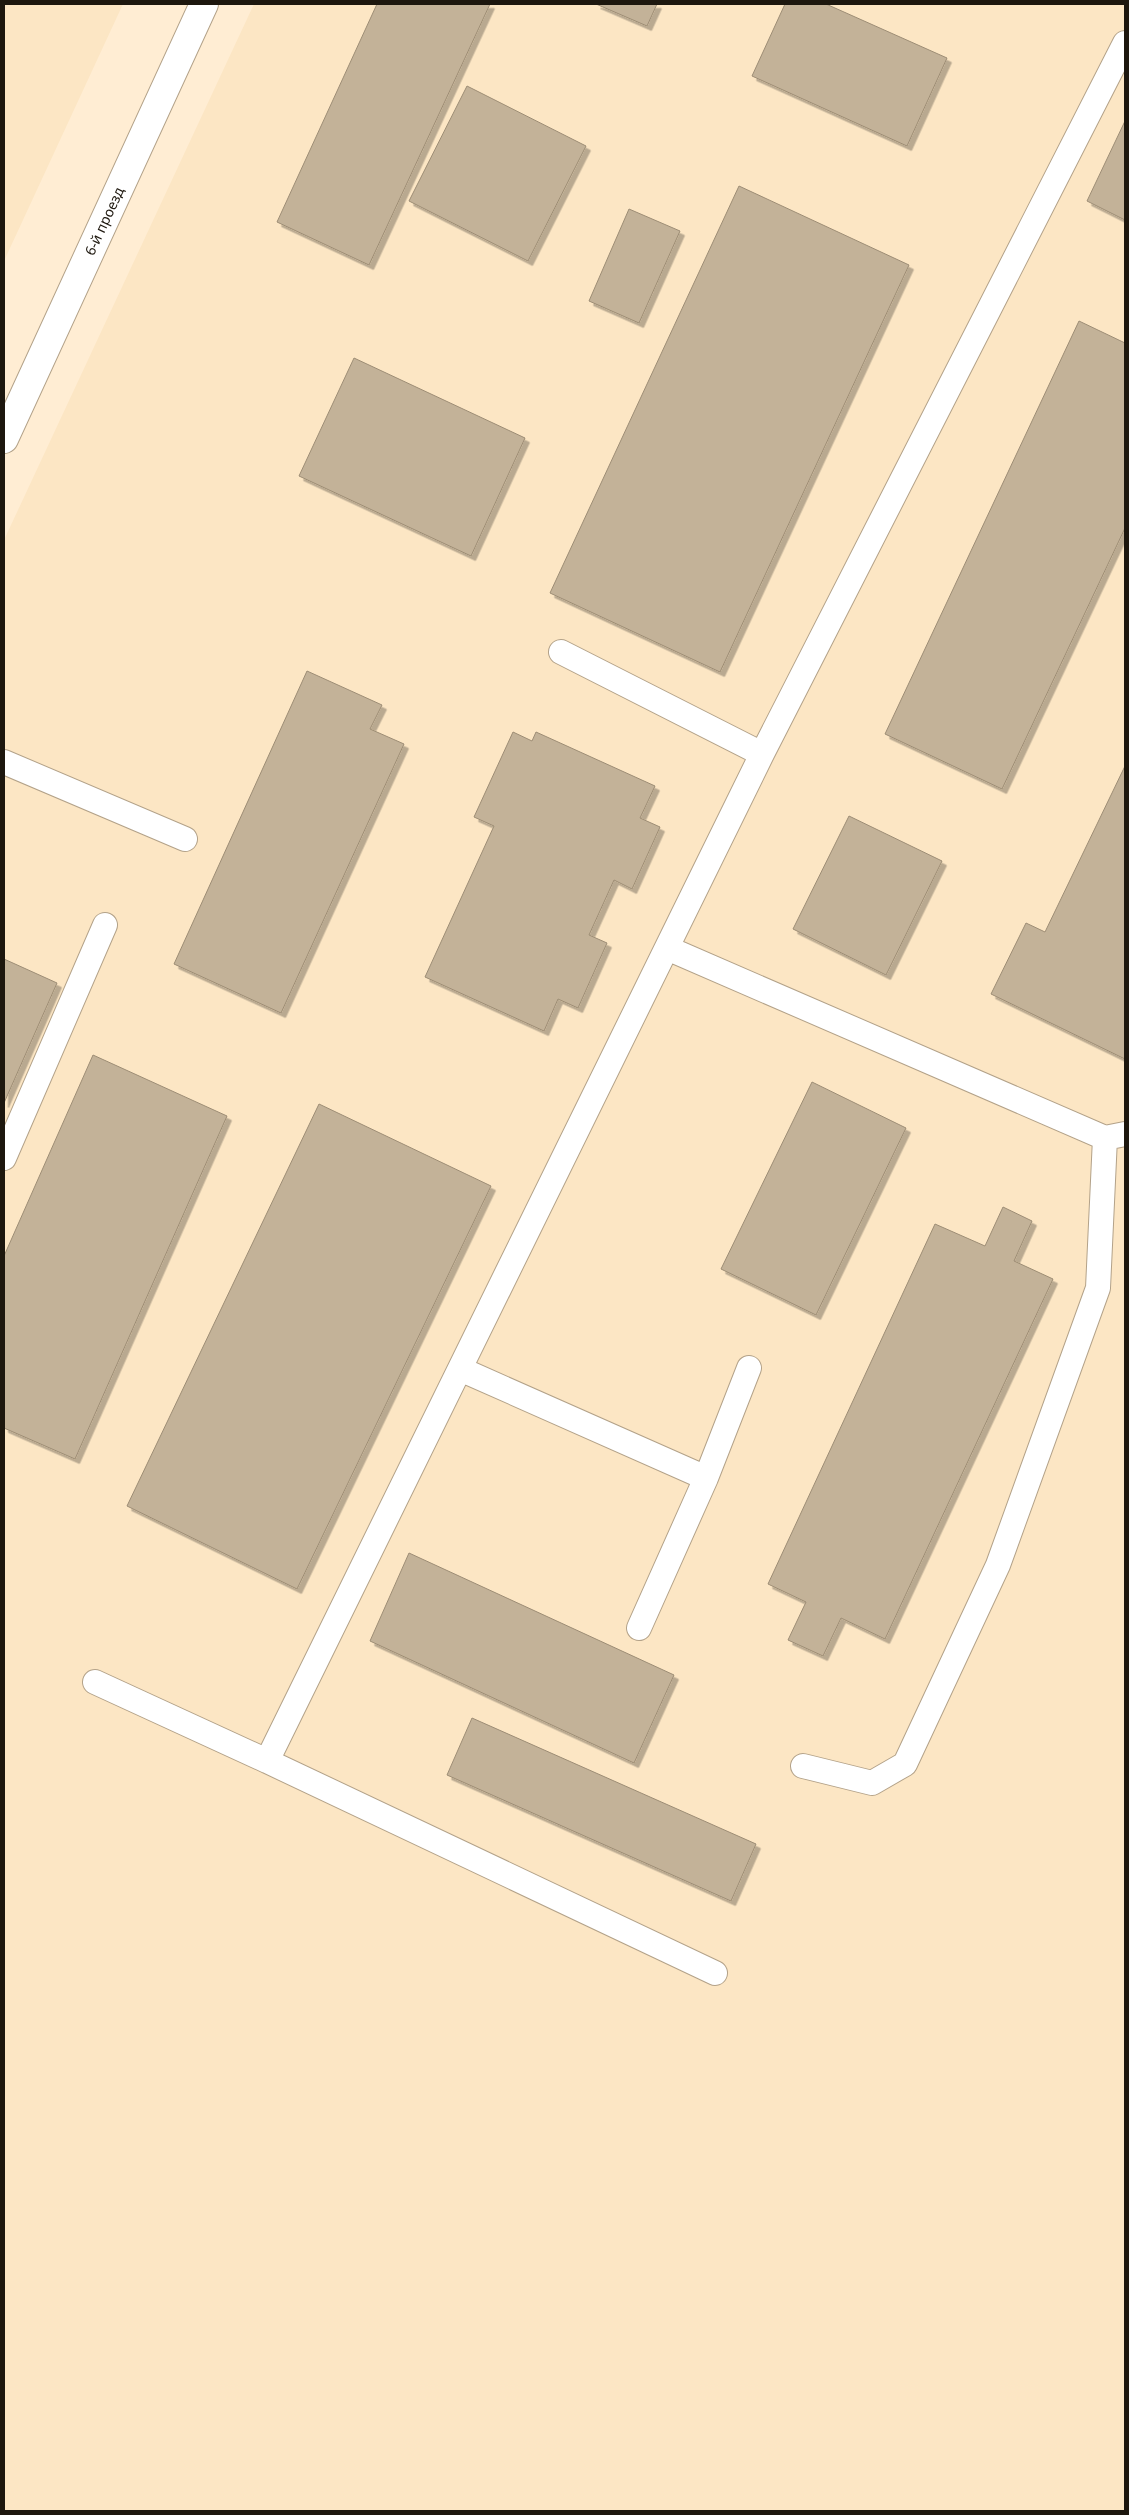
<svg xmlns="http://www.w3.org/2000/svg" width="1129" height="2515" font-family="'Noto Sans',sans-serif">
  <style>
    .built { fill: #fce6c4 }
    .building { fill: #c3b298; stroke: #9d8d75; filter: url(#shadow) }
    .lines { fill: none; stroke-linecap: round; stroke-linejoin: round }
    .service-casing { stroke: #b3a289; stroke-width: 26 }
    .minor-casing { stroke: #b3a289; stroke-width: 30 }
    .service { stroke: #fff; stroke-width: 24 }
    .minor { stroke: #fff; stroke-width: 28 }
    .labels { text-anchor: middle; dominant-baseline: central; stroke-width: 5; stroke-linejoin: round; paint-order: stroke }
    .street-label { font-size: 14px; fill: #1d170e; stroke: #fff }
  </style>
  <defs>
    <filter id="shadow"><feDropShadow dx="4.5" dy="4.5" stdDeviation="0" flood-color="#0004"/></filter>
  </defs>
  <rect width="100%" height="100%" fill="#ffedd3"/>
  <!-- built -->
  <path class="built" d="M4 4H123L4 261Z
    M254 4H1125V2511H4V540Z"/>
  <!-- building -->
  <path class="building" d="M377 4H490L369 265 277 222Z
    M596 4H657L647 26Z
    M785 4H826L947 58 907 146 752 76Z
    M467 86 586 146 528 261 409 201Z
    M1125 121V220L1087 201Z
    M739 186 909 265 720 672 550 593Z
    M629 209 680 231 639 323 589 301Z
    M1079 321 1125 343V528L1002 789 885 734Z
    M354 358 525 438 471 556 299 476Z
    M307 671 382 705 370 729 404 744 281 1013 174 964Z
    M513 732 532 741 536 732 655 786 640 818 660 827 632 889 614 880 589 935 607 943 578 1008 558 999 544 1031 425 977 494 826 474 817Z
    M1125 766V1059L991 994 1026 923 1045 932Z
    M849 816 942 861 886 975 793 929Z
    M4 959 57 983 4 1103Z
    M93 1055 227 1116 75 1459 4 1428V1256Z
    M812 1082 906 1128 816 1315 721 1269Z
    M319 1104 491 1186 297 1589 127 1506Z
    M1003 1207 1032 1221 1014 1261 1053 1279 885 1639 841 1618 823 1656 788 1640 806 1602 768 1584 935 1224 985 1246Z
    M409 1553 674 1675 634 1763 370 1641Z
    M472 1718 756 1844 731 1901 447 1775Z"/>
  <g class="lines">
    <defs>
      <path id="service" d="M561 652 762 754
        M4 762 185 839
        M667 948 1105 1138 1098 1288 998 1565 905 1764 872 1783 803 1766
        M1105 1138 1125 1134
        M4 1158 105 925
        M460 1369 706 1478 639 1628
        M706 1478 749 1368
        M95 1682 267 1761
        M715 1973 267 1761 762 754 1125 43"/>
      <path id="minor" d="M4 439 204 4"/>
    </defs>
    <!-- service casing -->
    <use href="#service" class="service-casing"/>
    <!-- minor casing -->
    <use href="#minor" class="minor-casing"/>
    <!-- service -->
    <use href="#service" class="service"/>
    <!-- minor -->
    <use href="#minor" class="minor"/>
  </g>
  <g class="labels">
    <!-- street labels -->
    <g class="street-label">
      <text transform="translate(104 221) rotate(-65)">6-й проезд</text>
    </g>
  </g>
  <!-- border -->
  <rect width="1129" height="2515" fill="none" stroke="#1d170e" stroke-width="10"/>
</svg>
